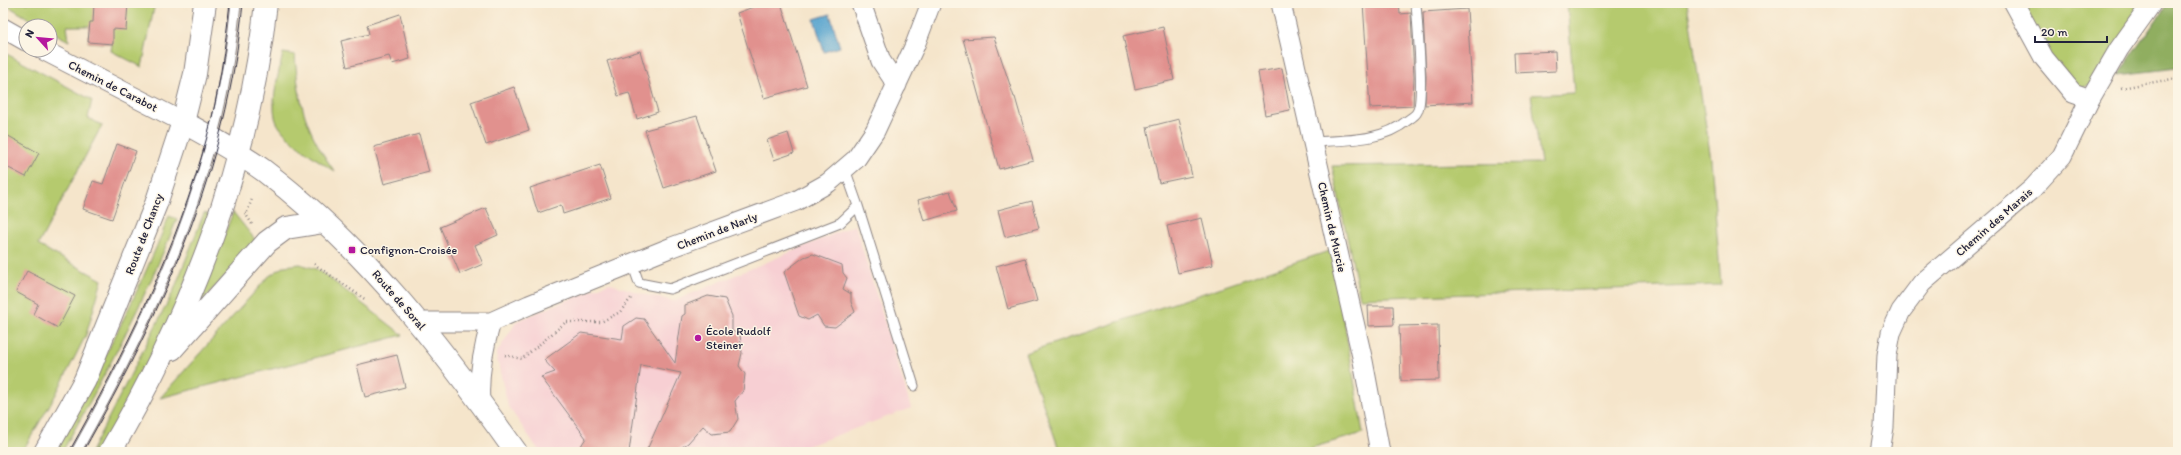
<svg xmlns="http://www.w3.org/2000/svg" width="2181" height="455" font-family="Itim,sans-serif">
  <style>
    .built { fill: #f7cfd3 }
    .green { fill: #b5ca6e; stroke: #6c7654 }
    .forest { fill: #90ae61; stroke: #59684e }
    .water { fill: #55a3ce; stroke: #3c6284 }
    .building { fill: #e1918e }
    .lines { fill: none; stroke-linecap: round; stroke-linejoin: round }
    .lane-casing { stroke: #8c8483; stroke-width: 11 }
    .street-casing { stroke: #8c8483; stroke-width: 21 }
    .secondary-casing { stroke: #8c8483; stroke-width: 24 }
    .path { stroke: #8c8483; stroke-width: 2.5; stroke-dasharray: 1 3; stroke-linecap: butt }
    .lane { stroke: #fff; stroke-width: 9 }
    .street { stroke: #fff; stroke-width: 19 }
    .secondary { stroke: #fff; stroke-width: 22 }
    .tram { stroke: #22223b; stroke-width: 1 }
    .poi-dot { fill: #b5179e; stroke: #fcf5e5; stroke-width: 1.5 }
    .labels { text-anchor: middle; dominant-baseline: central; stroke-width: 3; stroke-linejoin: round; paint-order: stroke }
    .street-label { font-size: 12px; fill: #22223b; stroke: #fcf5e5 }
    .poi-label { font-size: 12px; fill: #22223b; stroke: #fcf5e5; text-anchor: start }
  </style>
  <rect width="100%" height="100%" fill="#fcf5e5"/>
  <filter id="ink" filterUnits="userSpaceOnUse"><feTurbulence type="fractalNoise" baseFrequency=".025" numOctaves="2"/><feDisplacementMap in="SourceGraphic" scale="8" xChannelSelector="R" yChannelSelector="G"/><feConvolveMatrix kernelMatrix="1 2 1 2 8 2 1 2 1" color-interpolation-filters="sRGB"/></filter>
  <filter id="wash" filterUnits="userSpaceOnUse"><feTurbulence type="fractalNoise" baseFrequency=".012" numOctaves="4" result="noise"/><feDisplacementMap in="SourceGraphic" scale="16" xChannelSelector="R" yChannelSelector="G"/><feGaussianBlur stdDeviation="0.9" result="paint"/><feColorMatrix in="noise" values="0 0 0 0 0 0 0 0 0 0 0 0 0 0 0 0 0 1.4 0 .05"/><feComposite in="paint" operator="in"/></filter>
  <g filter="url(#wash)">
    <rect width="100%" height="100%" fill="#f5e5cb"/>
    <!-- built -->
    <path class="built" d="M855 225 911 408 791 452H540L508 406 496 354 517 321 609 283 646 295 674 301Z"/>
    <!-- green -->
    <path class="green" d="M3 3H155L142 67 111 51 112 44 88 42 90 26H67L69 41 50 31V26H41Z
      M1567 3H1687L1711 159 1721 285 1360 298 1332 166 1541 163 1531 95 1574 93Z
      M2014 3H2145L2090 84 2073 93Z
      M3 52 92 100 88 118 102 125 38 245 102 280 86 335 55 396 22 452H3Z
      M283 53 295 55C299 106 305 129 335 172 319 160 278 136 275 117 271 98 279 73 283 53Z
      M233 212 257 242 201 302 200 299Z
      M204 213 213 216 173 314 101 452H91L174 290Z
      M169 216 177 219C145 300 105 376 62 452H53C96 375 137 298 169 216Z
      M1332 250 1363 433 1297 452H1060L1025 353Z
      M300 264 316 269 324 274 403 335 160 398 268 277 284 266Z"/>
    <!-- forest -->
    <path class="forest" d="M2168 3H2178V68L2118 75Z"/>
    <!-- water -->
    <path class="water" d="M830 14 840 47 824 52 814 19Z"/>
    <g id="blocks">
      <!-- building -->
      <path class="building" d="M94 3H128L126 30 113 29V44L88 42 90 22H93Z
        M764 3H781L807 86 764 98 737 13Z
        M1363 3H1399L1400 14 1411 13 1414 77 1413 106 1370 108Z
        M1467 9 1473 102 1425 105 1426 77 1423 12Z
        M400 14 410 59 392 64 389 56 347 67 341 41 369 34 367 25Z
        M1163 27 1174 80 1135 89 1123 36Z
        M994 37 1014 97H1015L1033 160 999 169 963 39Z
        M640 51 658 112 637 119 629 93 618 96 607 61Z
        M1555 51 1556 71 1515 73 1514 53Z
        M1282 68 1290 110 1265 115 1258 72Z
        M514 87 529 130 486 145 471 102Z
        M697 116 716 171 664 188 645 130Z
        M1179 119 1192 176 1159 183 1147 127Z
        M3 133 39 153 26 177 3 165Z
        M788 133 794 153 774 160 767 140Z
        M419 134 429 172 384 184 374 147Z
        M117 144 136 151 112 219 83 209 93 181 103 184Z
        M600 165 611 198 563 214 561 205 538 213 530 188Z
        M950 191 957 211 924 221 918 200Z
        M1032 201 1039 228 1005 237 998 210Z
        M486 208 498 235 475 245 483 264 460 274 440 227Z
        M1202 218 1213 265 1178 273 1167 226Z
        M813 254 842 265 843 273 847 278 843 289 851 294V302L855 312 835 327 824 326 817 315 808 320 799 316 784 272 804 257Z
        M1025 258 1037 301 1008 309 996 266Z
        M27 271 75 296 58 328 33 314 38 304 16 292Z
        M708 296 725 299 732 316V331L740 335 742 353 739 366 745 374 743 391 735 401 738 419 730 432 712 434 703 426 688 443 675 452H646L681 373 641 365 629 452H577L586 438 541 377 555 372 544 360 581 333 622 339 624 326 636 318 644 319 675 363 682 316 685 314V305Z
        M1368 306H1393L1394 325 1369 326Z
        M1438 325 1439 380 1401 381 1399 326Z
        M397 355 405 387 365 397 357 365Z"/>
    </g>
  </g>
  <g filter="url(#ink)">
    <use href="#blocks" fill-opacity="0" stroke="#8c8483" stroke-width="1"/>
    <g class="lines">
      <defs>
        <path id="lane" d="M1312 142C1344 140 1382 142 1408 120 1411 118 1416 115 1417 112 1425 100 1417 21 1416 3
          M845 169 858 206 914 386
          M632 263 639 283 670 289 840 223 858 206
          M76 452C158 306 220 172 236 3"/>
        <path id="street" d="M861 3 881 61 897 85
          M1281 3 1363 361 1380 452
          M2014 3 2044 58 2073 93 2090 99
          M3 28 26 41
          M43 50 183 122
          M419 322H491L529 305 672 247 796 201 828 183 856 159 875 131 915 45 931 3
          M480 402C478 374 483 349 491 322
          M1880 452 1884 427 1887 355 1891 333 1901 311 1922 283 2033 188 2062 156 2090 99 2119 49 2152 3"/>
        <path id="secondary" d="M183 122C210 137 238 152 263 170 366 248 442 348 516 452
          M172 349 267 242 286 228 324 222
          M45 452 85 380 156 204 183 122 195 74 205 3
          M110 452C192 312 249 165 266 3"/>
      </defs>
      <!-- lane casing -->
      <use href="#lane" class="lane-casing"/>
      <!-- street casing -->
      <use href="#street" class="street-casing"/>
      <!-- secondary casing -->
      <use href="#secondary" class="secondary-casing"/>
      <!-- path -->
      <path class="path" d="M2121 88 2178 78
        M247 212 252 199
        M245 213 252 224
        M314 264 366 300
        M505 355 522 359 566 322H601L620 312 632 297"/>
      <!-- lane -->
      <use href="#lane" class="lane"/>
      <!-- street -->
      <use href="#street" class="street"/>
      <!-- secondary -->
      <use href="#secondary" class="secondary"/>
      <!-- tram -->
      <path class="tram" d="M69 452C125 352 177 249 207 137 219 93 225 48 230 3
        M83 452C165 305 226 173 243 3"/>
    </g>
  </g>
  <!-- markers -->
  <g class="poi-dot">
    <rect x="348" y="246" width="8" height="8" rx="2"/>
    <circle cx="698" cy="338" r="4"/>
  </g>
  <g class="labels">
    <!-- street labels -->
    <g class="street-label">
      <text transform="translate(113 86) rotate(27)">Chemin de Carabot</text>
      <text transform="translate(1994 222) rotate(-41)">Chemin des Marais</text>
      <text transform="translate(1332 227) rotate(77)">Chemin de Murcie</text>
      <text transform="translate(717 231) rotate(-21)">Chemin de Narly</text>
      <text transform="translate(144 234) rotate(-69)">Route de Chancy</text>
      <text transform="translate(399 300) rotate(49)">Route de Soral</text>
    </g>
    <!-- poi labels -->
    <g class="poi-label">
      <text x="360" y="250">Confignon-Croisée</text>
      <text x="706" y="331">École Rudolf<tspan x="706" dy="14">Steiner</tspan></text>
    </g>
  </g>
  <!-- margin -->
  <rect width="2181" height="455" fill="none" stroke="#fcf5e5" stroke-width="16"/>
  <!-- north arrow -->
  <g transform="translate(38 38) rotate(297)"><circle r="19" fill="#fcf5e5" stroke="#a5a1a1"/>
  <path d="M0-3L7 15L0 10L-7 15Z" fill="#b5179e"/>
  <text y="-6" font-size="11" font-weight="bold" text-anchor="middle" fill="#22223b">N</text>
  </g>
  <!-- scale -->
  <path d="M2035 36v6h72v-6" fill="none" stroke="#22223b" stroke-width="2"/>
  <text x="2041" y="36" font-size="12" fill="#22223b" stroke="#fcf5e5" stroke-width="3" paint-order="stroke">20 m</text>
</svg>
